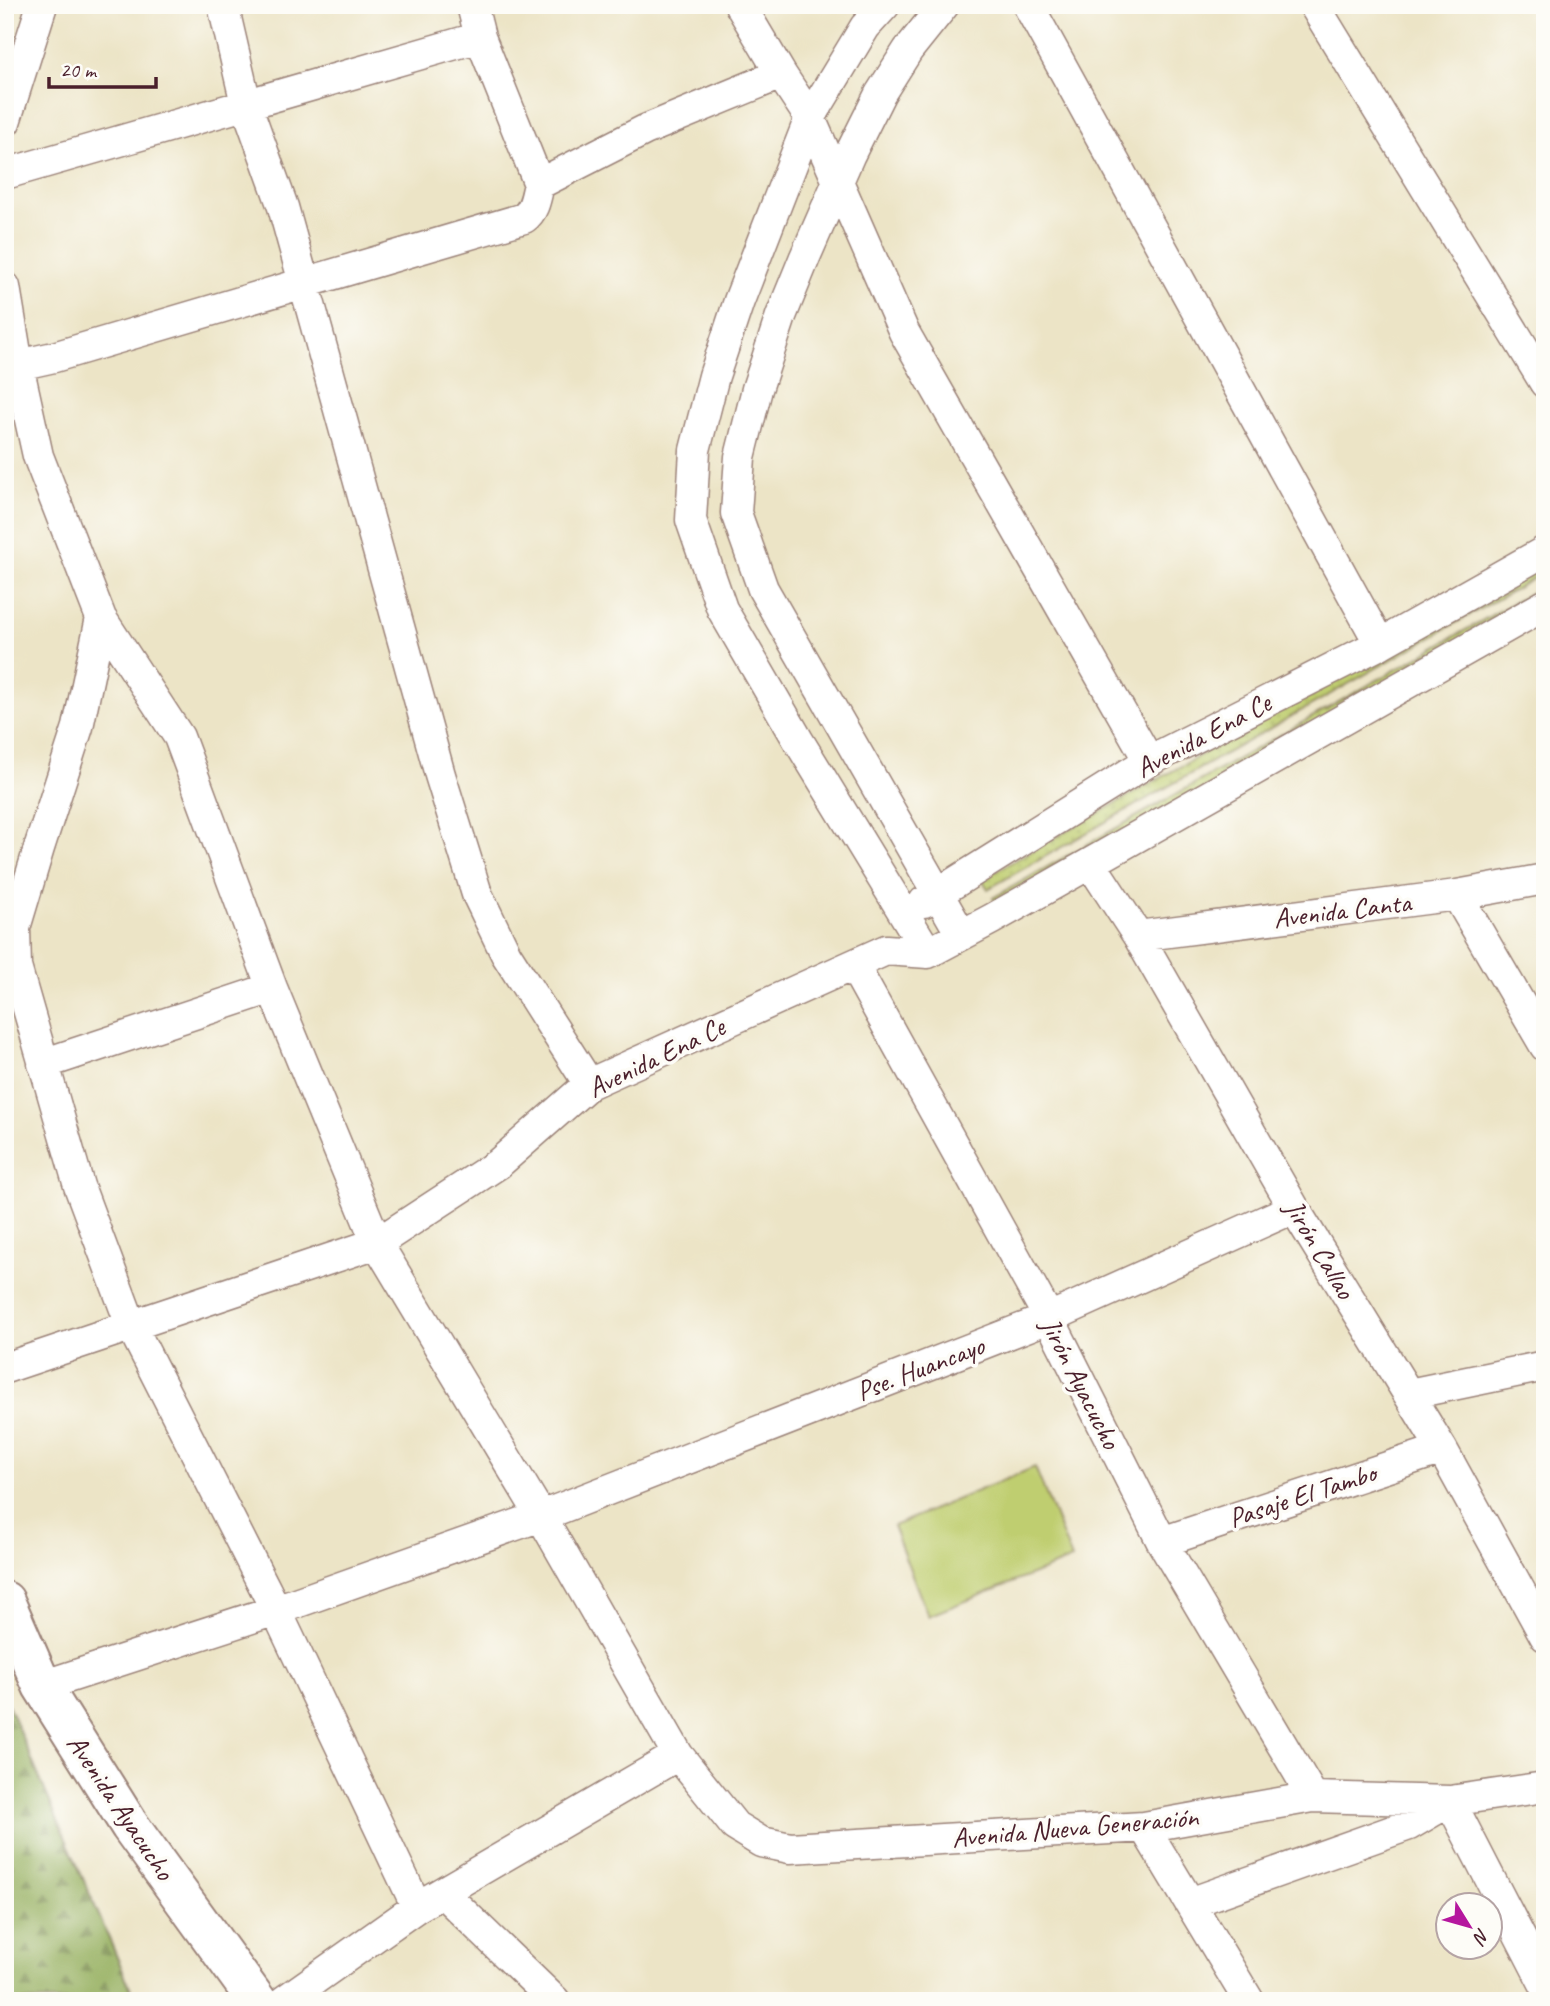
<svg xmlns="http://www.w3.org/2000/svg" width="1550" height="2006" font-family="Caveat,sans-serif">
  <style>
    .green { fill: url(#green-dots); stroke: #84764e; stroke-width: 2 }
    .forest { fill: url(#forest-firs); stroke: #706846; stroke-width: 2 }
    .pitch { fill: #bfce70; stroke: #84764e; stroke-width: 2 }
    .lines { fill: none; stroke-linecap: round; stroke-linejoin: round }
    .street-casing { stroke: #9b8278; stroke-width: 33 }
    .secondary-casing { stroke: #9b8278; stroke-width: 42 }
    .street { stroke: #fff; stroke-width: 30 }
    .secondary { stroke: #fff; stroke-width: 38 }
    .labels { text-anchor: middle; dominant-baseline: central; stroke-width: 7; stroke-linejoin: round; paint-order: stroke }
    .street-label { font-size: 28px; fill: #4a1f2b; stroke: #fdfcf7 }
  </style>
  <defs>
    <pattern id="green-dots" width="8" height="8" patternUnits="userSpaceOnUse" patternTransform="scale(1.75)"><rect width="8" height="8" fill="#bfce70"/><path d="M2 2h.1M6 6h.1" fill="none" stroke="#a6b061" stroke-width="1.8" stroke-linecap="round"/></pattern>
    <pattern id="forest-firs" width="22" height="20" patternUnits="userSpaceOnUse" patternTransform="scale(1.75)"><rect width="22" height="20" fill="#97b162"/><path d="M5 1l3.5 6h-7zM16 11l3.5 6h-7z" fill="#7d8f51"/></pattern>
  </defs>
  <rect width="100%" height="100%" fill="#fdfcf7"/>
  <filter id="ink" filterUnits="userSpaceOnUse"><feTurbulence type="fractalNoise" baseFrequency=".0143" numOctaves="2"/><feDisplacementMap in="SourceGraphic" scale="14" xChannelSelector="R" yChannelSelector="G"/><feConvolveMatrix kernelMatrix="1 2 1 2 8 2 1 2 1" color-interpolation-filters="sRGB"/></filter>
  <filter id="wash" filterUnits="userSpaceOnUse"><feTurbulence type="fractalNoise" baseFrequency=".00686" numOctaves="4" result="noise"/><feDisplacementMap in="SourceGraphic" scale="28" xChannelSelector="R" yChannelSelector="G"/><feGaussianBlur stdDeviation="1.57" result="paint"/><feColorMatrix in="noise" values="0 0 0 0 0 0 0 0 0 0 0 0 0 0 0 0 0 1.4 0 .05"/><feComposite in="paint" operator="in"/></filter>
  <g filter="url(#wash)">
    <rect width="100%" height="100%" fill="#ece4c6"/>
    <!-- green -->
    <path class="green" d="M1545 560V572L988 889 982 879Z
      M1545 585V596L998 907 993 898Z"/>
    <!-- forest -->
    <path class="forest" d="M5 1698 136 2001H5Z"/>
    <!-- pitch -->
    <path class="pitch" d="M1035 1467 1072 1559 928 1616 893 1526Z"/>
  </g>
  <g filter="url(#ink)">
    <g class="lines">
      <defs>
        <path id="street" d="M223 5 246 104 283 207 440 775 477 894 506 954 589 1084
          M472 5 480 37 539 184
          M740 5 781 74
          M885 5 865 27 810 118 739 301 714 376 695 450 691 520 722 609 798 740 928 953
          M944 5 908 50 880 94 850 154 805 257 781 316 757 389 740 457 736 513 763 589 961 934
          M1028 5 1380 644
          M1314 5 1545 383
          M5 122 42 5
          M5 174 480 37
          M5 287 18 365 38 456 101 618 78 727 39 848 15 928 16 967 79 1186 131 1325 276 1610 417 1907
          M18 365 54 357 524 218C535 210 536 196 539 184L645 130 781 74 810 118 904 332 1149 761
          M101 618 179 737 272 988 377 1243 541 1516 678 1755 735 1826 761 1842 790 1848 1144 1827 1313 1797 1450 1801 1545 1787
          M1091 864 1138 936 1294 1208 1442 1449 1545 1636
          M1457 895 1545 1046
          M924 902 1149 761 1380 644 1545 551
          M1138 936 1457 895 1545 879
          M854 966 1049 1318 1162 1542 1313 1797
          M43 1064 272 988
          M5 1368 377 1243 498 1164 589 1084 886 950 928 953 992 919 1545 605
          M1409 1394 1545 1366
          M1162 1542 1442 1449
          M42 1686 276 1610 541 1516 1049 1318 1294 1208
          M1144 1827 1249 2001
          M443 1893 555 2001
          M1190 1903 1409 1825 1450 1801 1545 1985
          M284 2001 417 1907 678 1755"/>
        <path id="secondary" d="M5 1601 42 1686 130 1826 257 2001"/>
      </defs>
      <!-- street casing -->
      <use href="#street" class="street-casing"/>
      <!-- secondary casing -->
      <use href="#secondary" class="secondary-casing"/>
      <!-- street -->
      <use href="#street" class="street"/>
      <!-- secondary -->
      <use href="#secondary" class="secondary"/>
    </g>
  </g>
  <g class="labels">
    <!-- street labels -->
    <g class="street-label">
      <text transform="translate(1203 735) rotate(-28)">Avenida Ena Ce</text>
      <text transform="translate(1342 910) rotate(-7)">Avenida Canta</text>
      <text transform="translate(656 1057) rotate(-26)">Avenida Ena Ce</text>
      <text transform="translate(1320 1249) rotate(59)">Jirón Callao</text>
      <text transform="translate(920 1368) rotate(-21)">Pse. Huancayo</text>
      <text transform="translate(1081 1383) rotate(63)">Jirón Ayacucho</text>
      <text transform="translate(1302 1495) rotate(-18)">Pasaje El Tambo</text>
      <text transform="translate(121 1807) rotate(56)">Avenida Ayacucho</text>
      <text transform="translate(1075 1827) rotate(-5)">Avenida Nueva Generación</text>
    </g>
  </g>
  <!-- margin -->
  <rect width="1550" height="2006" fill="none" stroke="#fdfcf7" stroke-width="28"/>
  <!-- north arrow -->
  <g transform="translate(1469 1926) rotate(127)"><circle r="33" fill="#fdfcf7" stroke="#b5a4a5" stroke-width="2"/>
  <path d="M0-5L12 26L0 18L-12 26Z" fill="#b5179e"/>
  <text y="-10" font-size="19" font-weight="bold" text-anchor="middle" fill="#4a1f2b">N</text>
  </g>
  <!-- scale -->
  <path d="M49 77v10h107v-10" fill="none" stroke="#4a1f2b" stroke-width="3.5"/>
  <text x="60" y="77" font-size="21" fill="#4a1f2b" stroke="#fdfcf7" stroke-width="5" paint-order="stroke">20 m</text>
</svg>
